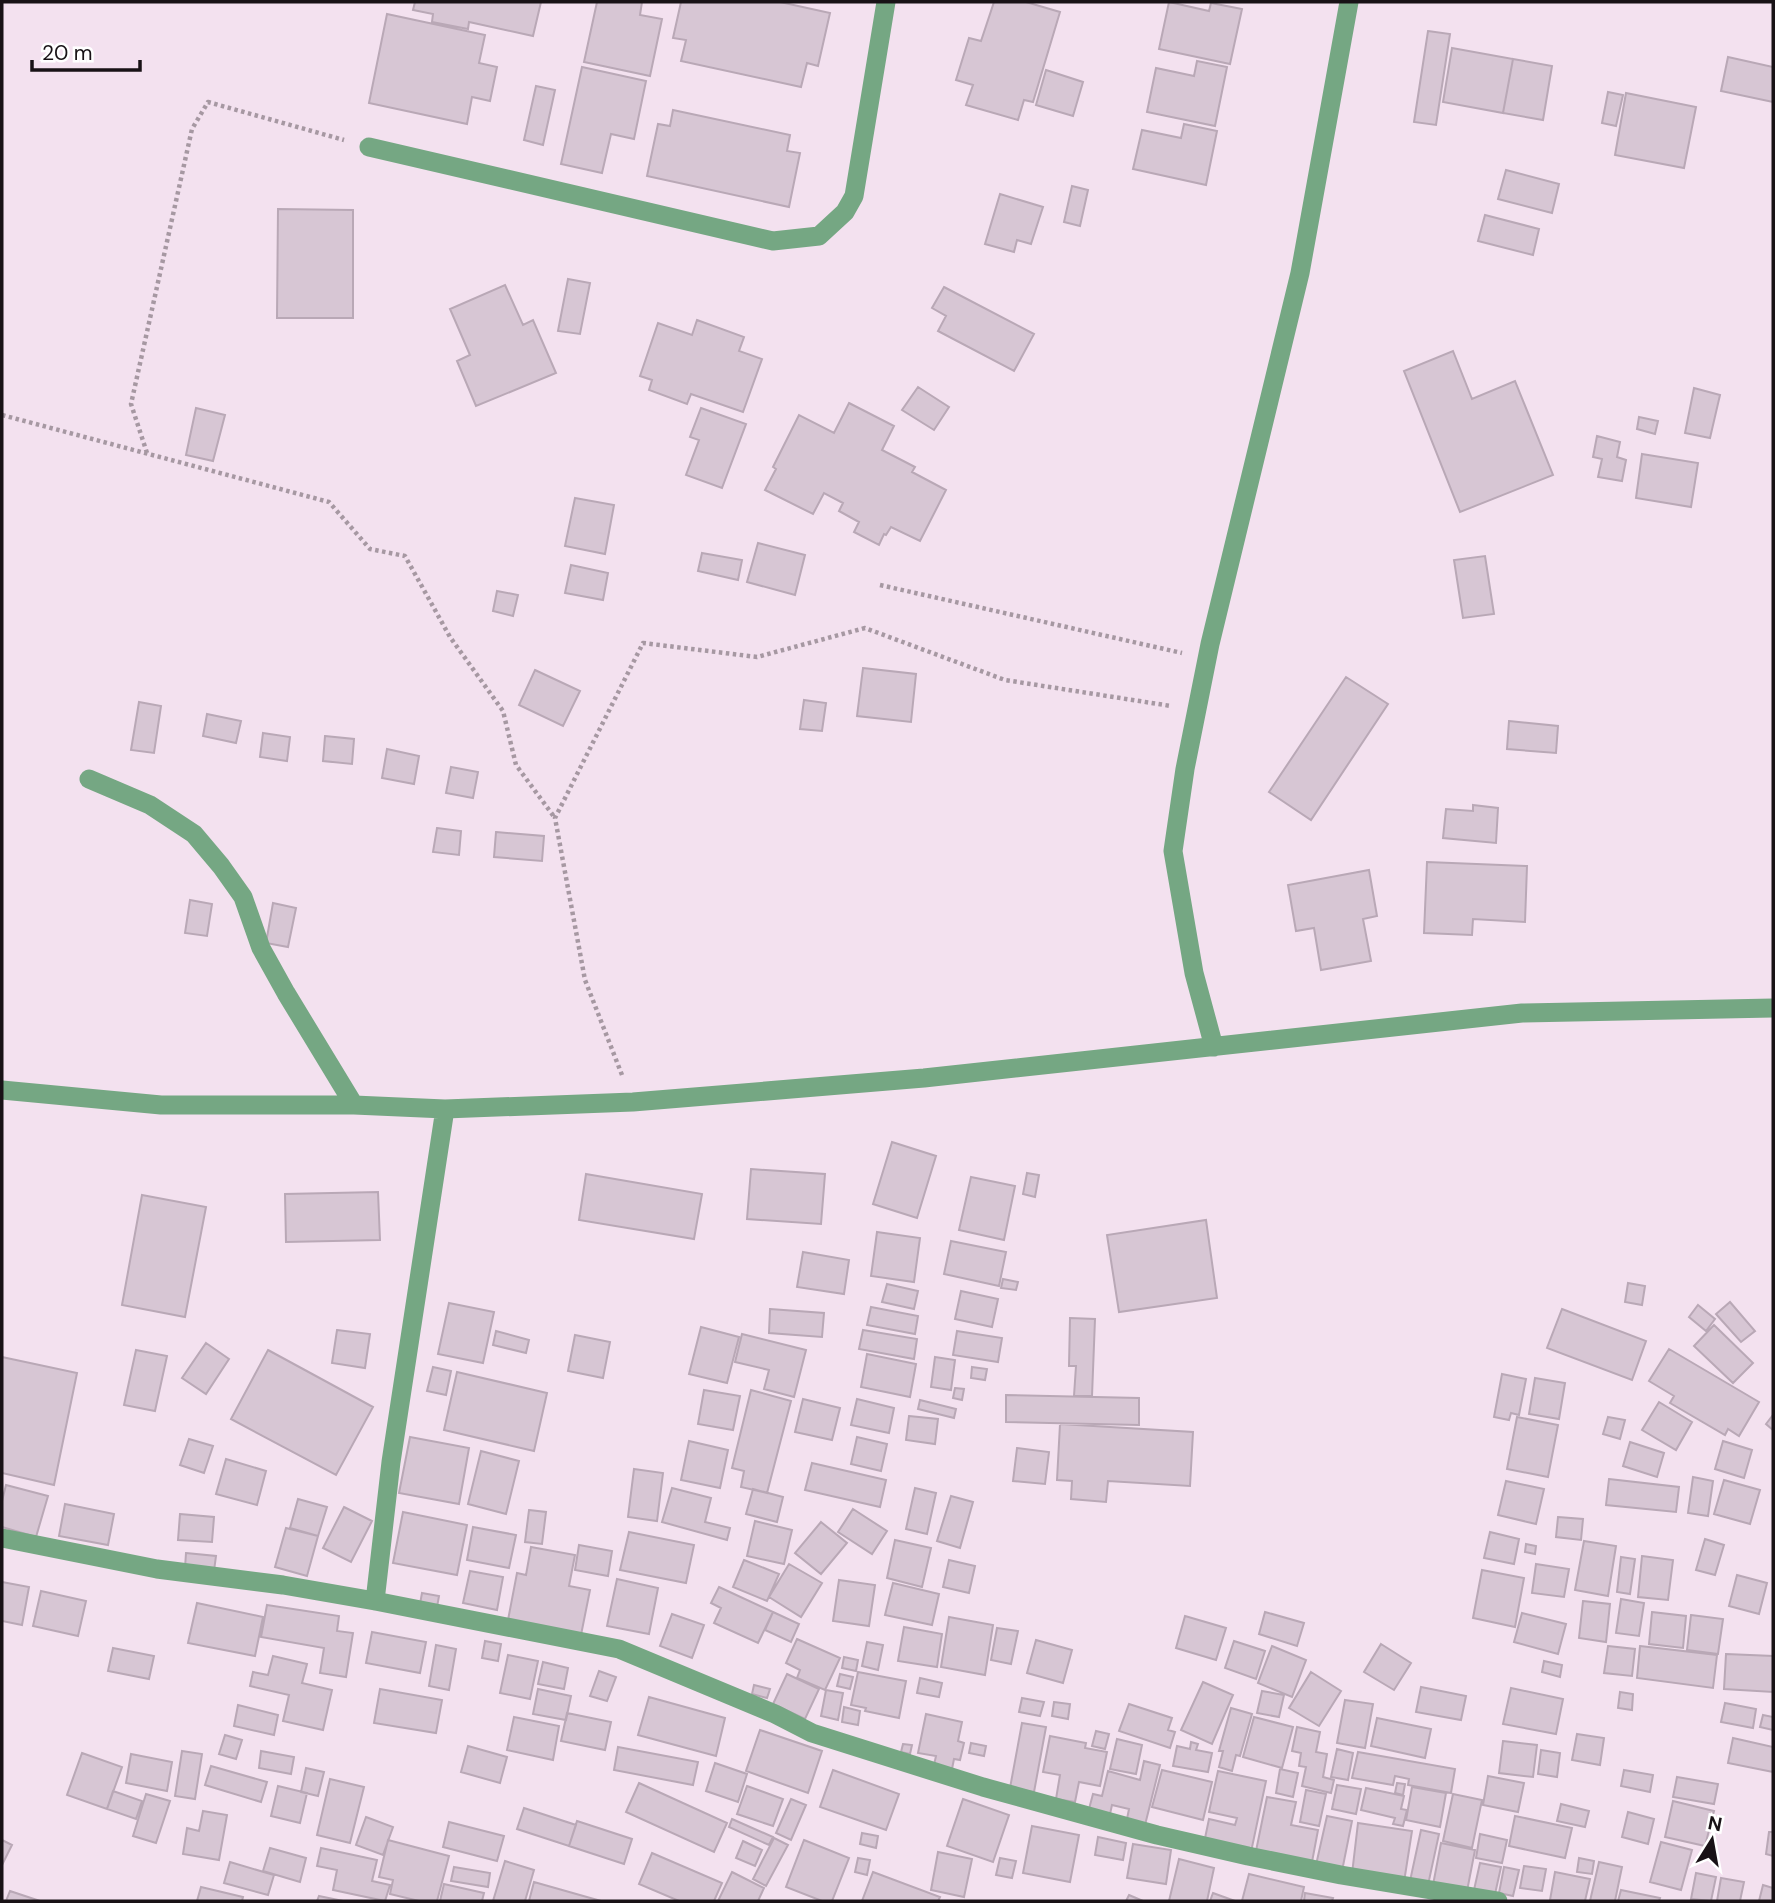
<svg xmlns="http://www.w3.org/2000/svg" width="1775" height="1903" font-family="'DM Sans',sans-serif">
  <style>
    .building { fill: #d7c6d4; stroke: #b9a8b6; stroke-width: 2 }
    .lines { fill: none; stroke-linecap: round; stroke-linejoin: round }
    .path { stroke: #a698a2; stroke-width: 4.5; stroke-dasharray: 3.5 3.5; stroke-linecap: butt }
    .minor { stroke: #75a783; stroke-width: 19 }
  </style>
  <rect width="100%" height="100%" fill="#f3e1ef"/>
  <!-- building -->
  <path class="building" d="M415 2H541L533 36 469 22 468 29 432 22 433 14 413 10Z
    M597 2H642L640 15 662 19 650 76 584 62Z
    M681 2H780L830 13 818 66 807 63 801 87 681 61 686 40 673 38Z
    M994 2H1026L1060 12 1033 102 1024 100 1018 120 966 105 973 85 956 80 969 38 981 41Z
    M1169 2 1209 11 1211 3 1242 9 1230 64 1159 49Z
    M387 14 485 35 479 63 497 67 490 101 472 97 467 124 369 103Z
    M1428 31 1450 34 1436 125 1414 122Z
    M1452 48 1513 59 1503 113 1443 102Z
    M1728 57 1773 67V102L1721 91Z
    M1513 59 1552 66 1543 120 1503 113Z
    M1197 61 1227 67 1215 126 1147 112 1156 68 1194 76Z
    M582 67 646 81 634 139 611 134 602 173 561 164Z
    M1046 70 1083 82 1073 116 1036 105Z
    M536 86 555 90 543 145 524 140Z
    M1608 92 1623 95 1616 126 1602 123Z
    M1626 93 1696 107 1684 168 1615 155Z
    M673 110 790 135 787 151 800 153 789 207 647 176 658 124 670 126Z
    M1184 124 1217 131 1206 185 1133 169 1142 130 1181 138Z
    M1506 170 1559 184 1552 213 1498 199Z
    M1072 186 1088 190 1080 226 1064 222Z
    M1000 194 1043 207 1031 244 1017 240 1014 252 985 244Z
    M278 209 353 210V318H277Z
    M1485 215 1539 229 1533 255 1478 241Z
    M568 279 590 283 580 334 558 331Z
    M505 285 523 325 533 320 556 373 476 406 457 361 470 355 450 309Z
    M944 287 1034 334 1014 371 938 331 946 316 932 308Z
    M697 320 744 337 739 351 762 359 743 412 691 394 687 404 649 390 652 380 640 376 658 323 692 335Z
    M1453 351 1472 399 1515 381 1553 475 1460 512 1404 371Z
    M918 387 949 407 934 430 902 410Z
    M1694 388 1720 395 1710 438 1685 433Z
    M849 403 894 426 882 450 915 467 912 472 946 490 920 541 891 527 886 535 884 534 879 545 854 532 859 522 839 511 843 503 824 493 813 514 765 490 776 469 773 467 799 415 834 433Z
    M196 408 225 415 213 461 186 455Z
    M701 408 746 424 722 488 686 475 699 440 690 437Z
    M1639 417 1658 421 1655 434 1637 429Z
    M1597 436 1620 442 1617 457 1626 460 1622 481 1598 477 1602 459 1593 457Z
    M1642 454 1698 463 1691 507 1636 498Z
    M575 498 614 505 605 554 565 546Z
    M758 543 805 555 795 595 747 582Z
    M702 553 742 560 738 580 698 571Z
    M1485 556 1494 614 1463 618 1454 560Z
    M571 565 608 573 603 600 565 593Z
    M497 591 518 595 513 616 493 611Z
    M863 668 916 674 911 722 857 716Z
    M535 670 580 691 563 726 519 705Z
    M1346 677 1388 704 1311 820 1269 792Z
    M804 700 826 703 822 731 800 729Z
    M139 702 161 706 154 753 131 750Z
    M207 714 241 721 236 743 203 736Z
    M1509 721 1558 726 1556 753 1507 749Z
    M263 733 290 737 287 761 260 757Z
    M325 736 354 739 352 764 323 761Z
    M387 749 419 756 414 784 382 778Z
    M451 767 478 772 473 798 446 793Z
    M1473 805 1498 808 1496 843 1443 838 1446 809 1473 811Z
    M437 828 461 831 459 855 433 852Z
    M496 832 544 836 542 861 494 857Z
    M1427 862 1527 866 1525 922 1473 919 1472 935 1424 933Z
    M1369 870 1377 916 1363 919 1371 961 1321 970 1314 928 1296 931 1288 885Z
    M190 900 212 904 207 936 185 933Z
    M273 903 296 908 288 947 266 943Z
    M892 1142 936 1156 917 1218 873 1204Z
    M751 1169 825 1174 821 1224 747 1219Z
    M1027 1173 1039 1175 1035 1197 1023 1194Z
    M586 1174 702 1194 694 1239 579 1220Z
    M971 1177 1015 1186 1004 1240 959 1230Z
    M378 1192 380 1240 286 1242 285 1194Z
    M142 1195 206 1207 185 1317 122 1305Z
    M1206 1220 1217 1298 1119 1312 1107 1235Z
    M877 1232 920 1238 914 1282 871 1276Z
    M951 1241 1006 1252 999 1286 944 1274Z
    M803 1252 849 1260 844 1294 797 1287Z
    M1003 1279 1018 1282 1016 1290 1001 1288Z
    M1628 1283 1645 1286 1642 1305 1625 1302Z
    M887 1284 918 1291 914 1309 882 1302Z
    M961 1291 998 1299 992 1327 955 1319Z
    M1730 1302 1755 1331 1741 1342 1716 1314Z
    M449 1303 494 1312 483 1363 438 1354Z
    M1698 1305 1715 1319 1706 1331 1689 1317Z
    M871 1307 918 1316 915 1334 867 1325Z
    M770 1309 824 1313 822 1337 769 1333Z
    M1562 1309 1646 1341 1632 1380 1547 1348Z
    M1070 1318 1095 1319 1092 1396H1074L1076 1366H1069Z
    M1714 1325 1753 1363 1733 1383 1694 1346Z
    M701 1327 739 1337 727 1383 689 1374Z
    M337 1330 370 1334 365 1368 332 1363Z
    M863 1330 917 1339 914 1359 859 1349Z
    M496 1331 529 1340 526 1353 493 1345Z
    M957 1331 1002 1338 998 1362 953 1355Z
    M742 1334 806 1350 794 1397 764 1389 769 1370 735 1362Z
    M575 1335 610 1342 603 1378 568 1371Z
    M206 1343 229 1359 206 1394 182 1378Z
    M1669 1349 1759 1402 1739 1436 1728 1429 1725 1435 1670 1403 1674 1396 1649 1381Z
    M136 1350 167 1356 155 1411 124 1405Z
    M268 1350 373 1407 336 1475 231 1419Z
    M867 1354 916 1364 910 1397 861 1387Z
    M2 1357 77 1373 54 1485 2 1473Z
    M935 1357 955 1360 951 1390 931 1387Z
    M433 1367 451 1371 446 1395 427 1391Z
    M972 1367 987 1369 985 1380 971 1378Z
    M457 1372 547 1393 534 1451 444 1430Z
    M1502 1374 1526 1379 1519 1415 1511 1413 1509 1420 1494 1417Z
    M1535 1378 1565 1383 1559 1419 1529 1414Z
    M955 1388 964 1389 962 1400 953 1398Z
    M704 1390 740 1396 733 1430 698 1424Z
    M751 1390 791 1401 767 1493 741 1487 744 1471 732 1468Z
    M1006 1395 1139 1398V1425L1006 1422Z
    M803 1399 840 1408 832 1440 795 1432Z
    M857 1399 894 1408 889 1433 851 1425Z
    M920 1400 956 1409 954 1418 918 1409Z
    M1659 1402 1692 1422 1676 1450 1642 1430Z
    M1773 1415V1430L1766 1424Z
    M909 1416 938 1419 935 1444 906 1440Z
    M1517 1417 1558 1425 1548 1477 1507 1469Z
    M1608 1417 1625 1420 1620 1439 1603 1434Z
    M1060 1424 1193 1432 1190 1486 1108 1481 1106 1502 1071 1499 1072 1481 1057 1480Z
    M410 1437 469 1448 459 1504 399 1493Z
    M857 1437 887 1444 881 1471 851 1464Z
    M189 1439 213 1446 204 1473 180 1465Z
    M689 1441 728 1450 720 1488 681 1480Z
    M1723 1441 1752 1450 1744 1478 1715 1469Z
    M1630 1442 1664 1453 1657 1477 1623 1466Z
    M1017 1448 1049 1452 1045 1484 1013 1481Z
    M481 1451 519 1461 506 1514 468 1504Z
    M226 1459 266 1471 257 1505 216 1494Z
    M812 1463 886 1480 880 1507 805 1490Z
    M634 1469 663 1473 657 1521 628 1517Z
    M1693 1477 1713 1481 1708 1516 1688 1513Z
    M1609 1479 1679 1487 1676 1512 1606 1505Z
    M1724 1480 1760 1490 1750 1524 1714 1514Z
    M1506 1481 1544 1489 1536 1524 1498 1515Z
    M6 1485 48 1496 36 1537 2 1527V1501Z
    M672 1488 711 1498 705 1522 730 1528 727 1540 662 1522Z
    M915 1488 936 1493 927 1534 906 1529Z
    M753 1489 783 1497 777 1522 746 1514Z
    M951 1496 973 1502 960 1548 937 1541Z
    M298 1499 327 1507 318 1536 290 1528Z
    M65 1504 114 1514 108 1545 59 1536Z
    M344 1507 372 1521 351 1562 323 1548Z
    M853 1509 887 1531 872 1554 838 1532Z
    M529 1510 546 1512 542 1544 525 1542Z
    M403 1512 467 1525 457 1575 393 1563Z
    M180 1514 214 1517 212 1542 178 1540Z
    M1558 1517 1583 1519 1581 1540 1556 1537Z
    M755 1521 792 1530 784 1564 747 1556Z
    M821 1522 847 1543 821 1574 795 1553Z
    M473 1527 516 1535 509 1568 467 1560Z
    M286 1528 318 1536 307 1576 275 1567Z
    M629 1532 694 1545 686 1583 620 1570Z
    M1490 1532 1519 1539 1514 1564 1484 1558Z
    M1705 1539 1724 1545 1715 1575 1696 1570Z
    M895 1540 931 1548 922 1587 887 1578Z
    M1584 1541 1616 1546 1608 1596 1575 1590Z
    M1526 1544 1536 1546 1535 1554 1525 1552Z
    M579 1545 612 1551 608 1576 575 1570Z
    M531 1547 575 1555 569 1586 590 1590 581 1635 508 1620 517 1573 526 1575Z
    M186 1553 216 1556 214 1571 185 1568Z
    M1642 1556 1673 1560 1668 1600 1638 1597Z
    M1621 1557 1635 1559 1630 1594 1617 1592Z
    M744 1560 779 1574 767 1601 733 1587Z
    M949 1560 975 1566 969 1593 943 1587Z
    M789 1564 822 1583 801 1617 769 1597Z
    M1536 1564 1569 1569 1564 1597 1532 1593Z
    M1482 1570 1524 1578 1515 1627 1473 1618Z
    M470 1571 503 1577 497 1610 463 1603Z
    M1737 1575 1767 1583 1759 1614 1729 1606Z
    M617 1579 658 1588 649 1634 607 1626Z
    M839 1580 875 1585 869 1626 833 1621Z
    M2 1582 29 1587 22 1625 2 1621Z
    M893 1583 939 1594 932 1625 885 1615Z
    M719 1587 773 1612 758 1643 714 1623 721 1608 711 1603Z
    M41 1591 86 1601 78 1636 33 1626Z
    M422 1593 439 1596 437 1607 420 1604Z
    M1621 1599 1644 1603 1639 1636 1616 1633Z
    M1583 1601 1610 1604 1606 1642 1579 1638Z
    M197 1603 263 1617 255 1656 188 1643Z
    M267 1605 339 1616 337 1631 353 1633 346 1677 320 1673 324 1648 261 1637Z
    M773 1612 799 1624 791 1642 765 1630Z
    M1265 1612 1304 1623 1297 1646 1259 1634Z
    M1652 1612 1686 1616 1683 1648 1649 1644Z
    M1522 1613 1566 1624 1558 1654 1514 1642Z
    M672 1614 704 1625 692 1658 660 1646Z
    M1691 1615 1723 1619 1718 1654 1687 1650Z
    M1185 1616 1226 1628 1216 1660 1176 1648Z
    M949 1617 993 1625 985 1675 941 1667Z
    M904 1627 942 1634 937 1667 898 1661Z
    M997 1628 1018 1631 1011 1664 991 1660Z
    M372 1632 426 1642 420 1673 366 1663Z
    M797 1639 840 1658 825 1690 797 1678 800 1670 786 1663Z
    M1036 1640 1072 1650 1063 1683 1027 1673Z
    M485 1641 501 1644 498 1661 482 1658Z
    M1234 1641 1265 1651 1256 1679 1225 1668Z
    M867 1642 883 1645 878 1670 862 1666Z
    M1381 1644 1411 1663 1394 1690 1364 1672Z
    M436 1645 456 1649 449 1690 429 1686Z
    M1272 1646 1306 1660 1292 1697 1258 1683Z
    M1608 1646 1635 1649 1632 1676 1604 1673Z
    M1640 1646 1717 1655 1713 1688 1637 1678Z
    M113 1648 154 1656 149 1679 108 1671Z
    M1726 1654 1773 1656V1692L1724 1689Z
    M508 1655 538 1661 530 1699 500 1693Z
    M273 1656 307 1664 302 1683 332 1690 323 1730 283 1721 289 1695 250 1686 253 1672 268 1675Z
    M844 1657 858 1660 856 1671 842 1668Z
    M1544 1661 1562 1665 1560 1677 1542 1672Z
    M543 1662 568 1668 564 1689 538 1684Z
    M599 1671 616 1677 607 1701 590 1696Z
    M858 1672 906 1681 899 1718 865 1711 866 1708 851 1705Z
    M1311 1672 1341 1691 1319 1726 1289 1708Z
    M787 1674 819 1689 805 1719 773 1704Z
    M840 1674 853 1677 850 1689 837 1686Z
    M920 1678 942 1683 939 1697 917 1693Z
    M1203 1682 1233 1695 1212 1744 1181 1730Z
    M754 1685 770 1689 767 1698 752 1694Z
    M1421 1687 1466 1696 1461 1720 1416 1712Z
    M1511 1688 1563 1699 1556 1734 1503 1724Z
    M380 1689 442 1700 436 1733 374 1723Z
    M538 1689 571 1696 566 1720 533 1714Z
    M826 1690 843 1693 838 1720 821 1716Z
    M1262 1691 1284 1695 1279 1717 1257 1713Z
    M1620 1692 1633 1694 1632 1710 1618 1708Z
    M649 1697 725 1718 716 1756 638 1735Z
    M1022 1698 1044 1702 1040 1716 1019 1712Z
    M1345 1700 1373 1704 1365 1748 1337 1743Z
    M1054 1702 1070 1704 1068 1719 1052 1716Z
    M1725 1703 1756 1709 1753 1728 1721 1722Z
    M1129 1704 1172 1718 1168 1730 1175 1732 1170 1748 1119 1731Z
    M238 1705 278 1715 274 1735 234 1726Z
    M844 1707 860 1711 858 1725 842 1722Z
    M1231 1708 1252 1714 1240 1756 1236 1755 1232 1771 1219 1767 1223 1751H1219Z
    M567 1713 611 1722 605 1750 561 1741Z
    M926 1714 962 1722 958 1741 964 1743 960 1760 954 1759 952 1769 934 1765 936 1756 918 1753Z
    M1763 1715 1773 1717V1730L1760 1727Z
    M514 1717 559 1726 553 1760 507 1750Z
    M1254 1717 1293 1727 1282 1768 1243 1757Z
    M1377 1718 1431 1729 1425 1758 1371 1746Z
    M1022 1723 1046 1727 1034 1792 1010 1788Z
    M1297 1727 1320 1732 1316 1752 1327 1754 1323 1777 1334 1780 1331 1793 1302 1786 1306 1767 1299 1766 1301 1753 1292 1751Z
    M760 1730 822 1751 808 1793 746 1771Z
    M1096 1731 1109 1734 1105 1749 1092 1746Z
    M1577 1734 1604 1738 1600 1765 1572 1760Z
    M225 1735 242 1740 236 1759 219 1754Z
    M1050 1736 1086 1743 1085 1748 1107 1752 1100 1786 1079 1782 1075 1802 1056 1799 1060 1775 1043 1772Z
    M1733 1738 1773 1747V1772L1728 1763Z
    M1117 1739 1142 1745 1136 1774 1110 1769Z
    M1503 1741 1537 1745 1533 1777 1499 1773Z
    M1191 1742 1198 1744 1196 1750 1212 1753 1208 1772 1173 1766 1177 1746 1190 1749Z
    M971 1743 986 1746 984 1756 969 1753Z
    M903 1744 912 1745 910 1754 901 1752Z
    M468 1746 507 1757 500 1783 461 1772Z
    M618 1747 698 1762 693 1785 614 1770Z
    M1337 1749 1353 1753 1348 1780 1331 1777Z
    M1541 1750 1560 1753 1557 1777 1538 1774Z
    M182 1751 202 1754 195 1799 175 1796Z
    M261 1751 294 1757 291 1774 259 1768Z
    M1358 1752 1455 1769 1451 1793 1408 1785 1409 1779 1395 1776 1393 1785 1352 1778Z
    M82 1753 122 1767 107 1809 67 1795Z
    M131 1754 172 1762 167 1791 126 1783Z
    M1144 1761 1160 1765 1144 1829 1126 1824 1129 1809 1112 1805 1110 1814 1089 1809 1093 1794 1102 1796 1108 1771 1140 1780Z
    M715 1763 747 1774 738 1802 706 1791Z
    M211 1766 267 1782 261 1802 205 1785Z
    M306 1768 324 1772 318 1796 301 1792Z
    M1280 1769 1298 1773 1293 1797 1276 1793Z
    M833 1770 899 1794 886 1830 820 1807Z
    M1162 1770 1212 1782 1203 1820 1152 1807Z
    M1624 1770 1653 1775 1650 1792 1621 1786Z
    M1218 1771 1266 1781 1251 1852 1204 1843 1209 1819 1235 1825 1237 1818 1209 1812Z
    M1488 1776 1524 1783 1518 1812 1483 1805Z
    M1677 1777 1718 1784 1714 1804 1673 1797Z
    M330 1779 364 1787 350 1843 317 1835Z
    M639 1783 727 1823 714 1852 626 1812Z
    M1397 1783 1405 1784 1403 1795 1395 1793Z
    M1337 1785 1361 1789 1356 1814 1332 1809Z
    M278 1786 307 1793 300 1823 271 1816Z
    M747 1786 783 1799 773 1826 737 1814Z
    M1412 1787 1446 1793 1440 1827 1406 1820Z
    M1366 1788 1404 1796 1401 1809 1407 1810 1403 1826 1393 1824 1395 1818 1361 1810Z
    M1306 1790 1326 1794 1319 1826 1300 1822Z
    M113 1791 142 1801 136 1819 107 1809Z
    M146 1794 170 1801 156 1843 133 1836Z
    M1453 1794 1482 1800 1472 1848 1443 1841Z
    M1267 1797 1296 1802 1291 1825 1318 1830 1312 1862 1256 1851Z
    M791 1799 806 1805 791 1840 776 1833Z
    M963 1799 1009 1815 993 1862 947 1846Z
    M1673 1801 1714 1811 1705 1846 1665 1837Z
    M1561 1804 1589 1811 1585 1827 1557 1821Z
    M524 1808 576 1825 569 1846 517 1829Z
    M203 1811 227 1815 219 1860 183 1854 187 1828 199 1831Z
    M1628 1812 1654 1819 1648 1844 1622 1837Z
    M1327 1816 1352 1821 1342 1871 1316 1865Z
    M1515 1816 1572 1828 1565 1858 1509 1846Z
    M366 1817 393 1827 383 1855 356 1845Z
    M732 1819 773 1837 769 1845 729 1827Z
    M577 1821 632 1839 624 1864 569 1846Z
    M449 1822 504 1836 497 1861 443 1847Z
    M1358 1823 1412 1831 1404 1882 1352 1874Z
    M1032 1826 1079 1835 1070 1882 1023 1873Z
    M1421 1830 1439 1834 1428 1885 1410 1881Z
    M1769 1832H1773V1856L1766 1854Z
    M862 1833 878 1836 876 1848 860 1844Z
    M1480 1834 1507 1840 1502 1863 1476 1858Z
    M1098 1837 1126 1843 1123 1860 1095 1855Z
    M774 1838 788 1845 766 1886 753 1879Z
    M2 1840 12 1845 2 1865Z
    M388 1840 449 1856 437 1901H419L390 1894 393 1880 379 1877Z
    M804 1840 849 1858 832 1901H822L786 1887Z
    M743 1841 762 1850 755 1866 736 1858Z
    M1661 1842 1692 1850 1681 1890 1650 1882Z
    M1441 1843 1475 1850 1467 1891 1433 1885Z
    M1133 1844 1171 1850 1166 1884 1127 1878Z
    M270 1848 306 1858 300 1882 263 1871Z
    M321 1848 377 1860 372 1881 390 1885 385 1901 333 1890 337 1870 317 1866Z
    M938 1852 972 1859 964 1897 931 1890Z
    M652 1853 722 1883 714 1901H679L639 1884Z
    M858 1858 870 1860 867 1875 855 1872Z
    M1000 1858 1016 1861 1012 1878 996 1875Z
    M1579 1858 1594 1861 1592 1874 1577 1872Z
    M1179 1859 1214 1868 1207 1901H1169Z
    M505 1861 534 1870 525 1901H493Z
    M230 1862 274 1875 268 1895 224 1883Z
    M1599 1862 1622 1867 1615 1901H1590Z
    M1480 1863 1501 1867 1495 1894 1474 1890Z
    M1524 1866 1546 1869 1542 1891 1520 1888Z
    M454 1867 490 1873 488 1887 451 1881Z
    M1504 1867 1519 1870 1513 1896 1499 1893Z
    M732 1872 764 1888 758 1901H718Z
    M873 1872 940 1897 938 1901H862Z
    M1555 1872 1590 1879 1585 1901 1550 1900Z
    M1696 1873 1716 1877 1711 1901 1691 1899Z
    M1249 1874 1304 1887 1301 1901H1242Z
    M1721 1878 1744 1882 1740 1901H1717Z
    M534 1882 601 1901H529Z
    M444 1884 484 1893 482 1901H440Z
    M1763 1885 1773 1888V1901H1759Z
    M201 1887 243 1897 242 1901H197Z
    M1621 1890 1660 1898 1659 1901H1618Z
    M10 1891 40 1901H6Z
    M1213 1893 1235 1901H1210Z
    M1305 1893 1333 1898 1332 1901H1304Z
    M1129 1895 1143 1901H1126Z
    M319 1896 343 1901H317Z"/>
  <g class="lines">
    <!-- path -->
    <path class="path" d="M2 415 329 502 370 549 405 556 450 637 503 711 516 765 555 818
      M147 453 131 404 192 129 208 102 344 140
      M880 585 1182 653
      M622 1075 585 980 555 818 643 643 757 657 865 628 1005 680 1171 706"/>
    <!-- minor -->
    <path class="minor" d="M369 147 773 241 819 236 845 212 854 196 886 2
      M89 779 150 805 194 834 221 866 243 897 261 948 286 993 354 1105
      M1214 1047 1194 973 1173 851 1185 769 1210 644 1300 273 1349 2
      M2 1090 161 1105H354L445 1109 633 1102 924 1078 1522 1013 1773 1008
      M2 1538 157 1569 283 1585 375 1601 619 1649 775 1714 812 1733 983 1787 1157 1835 1248 1856 1341 1875 1498 1901
      M375 1601 391 1462 445 1109"/>
  </g>
  <!-- border -->
  <rect width="1775" height="1903" fill="none" stroke="#181216" stroke-width="7"/>
  <!-- north arrow -->
  <g transform="translate(1712 1840) rotate(11)" stroke="#ffffff" stroke-width="5" paint-order="stroke">
  <path d="M0-5L12 26L0 18L-12 26Z" fill="#181216"/>
  <text y="-10" font-size="19" font-weight="bold" text-anchor="middle" fill="#181216">N</text>
  </g>
  <!-- scale -->
  <path d="M32 60v10h108v-10" fill="none" stroke="#181216" stroke-width="3.5"/>
  <text x="42" y="60" font-size="21" fill="#181216" stroke="#ffffff" stroke-width="5" paint-order="stroke">20 m</text>
</svg>
